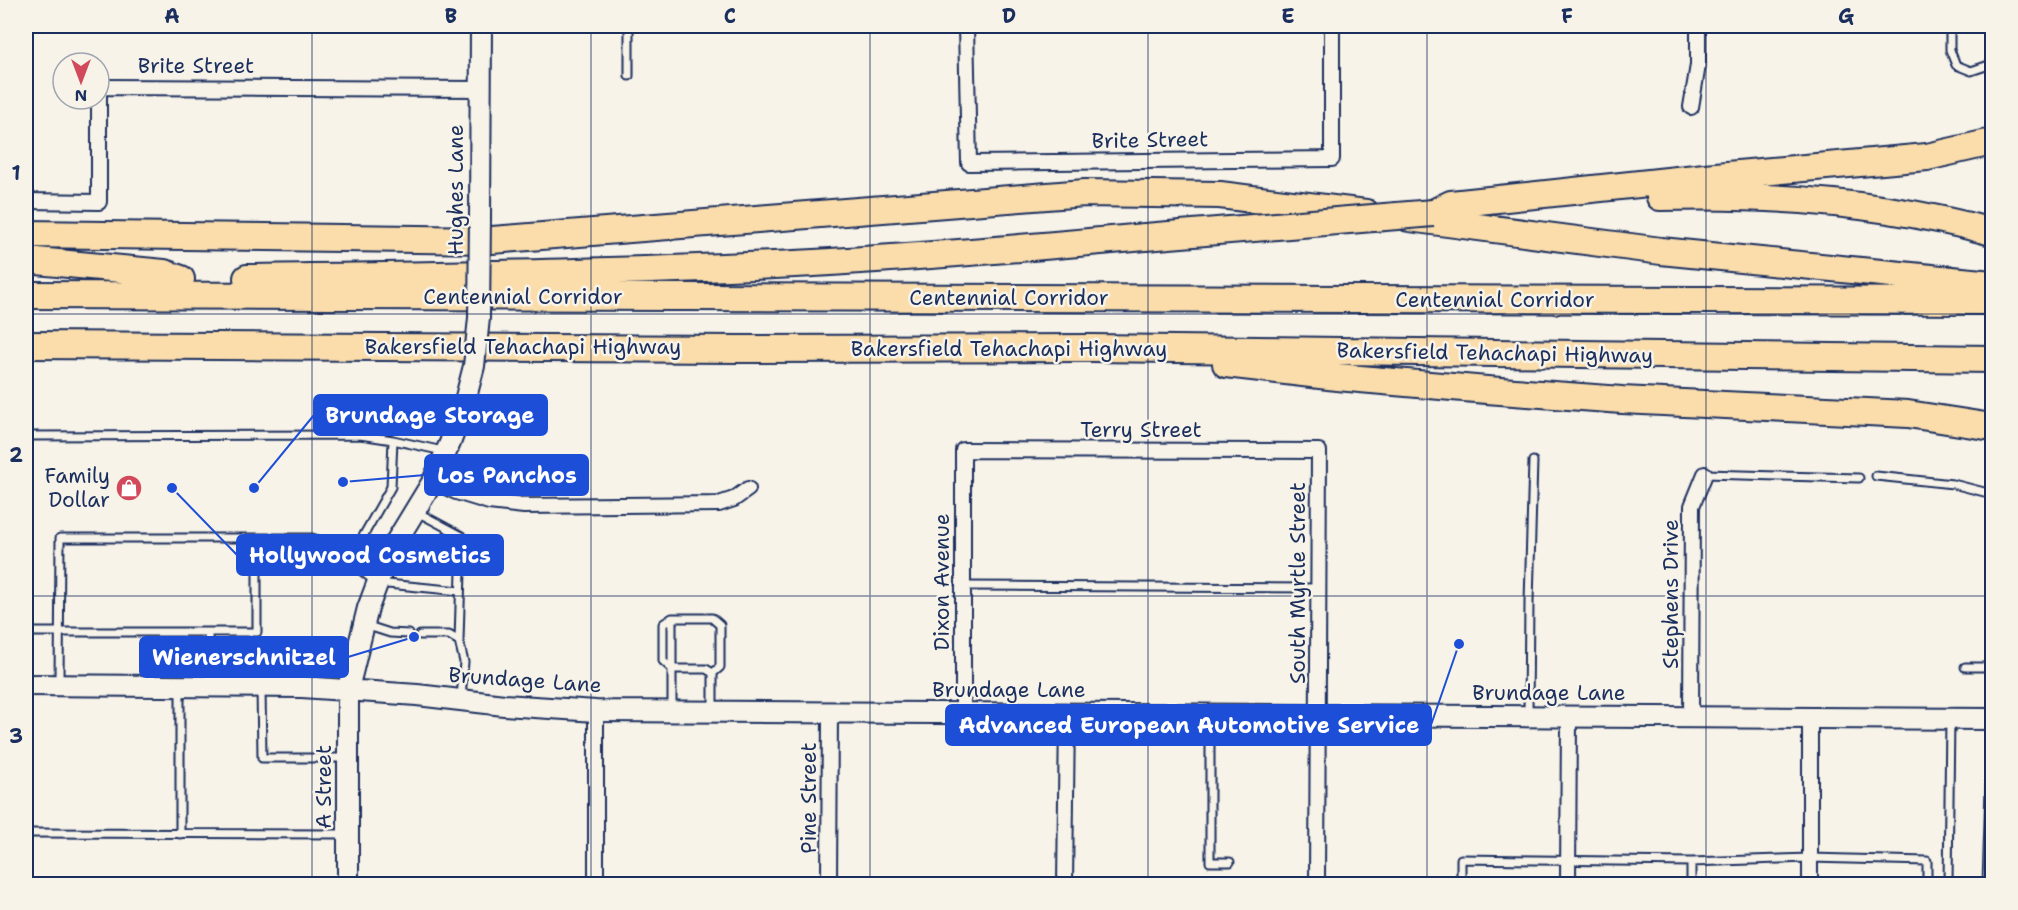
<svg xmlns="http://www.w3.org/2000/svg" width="2018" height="910" font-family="'Shantell Sans',sans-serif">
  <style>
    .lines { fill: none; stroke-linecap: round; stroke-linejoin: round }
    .lane-casing { stroke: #1b2f5e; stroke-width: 11 }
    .street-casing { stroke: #1b2f5e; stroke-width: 18 }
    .secondary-casing { stroke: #1b2f5e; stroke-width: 24 }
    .highway-casing { stroke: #1b2f5e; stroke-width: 30 }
    .lane { stroke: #f7f3e8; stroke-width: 7 }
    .street { stroke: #f7f3e8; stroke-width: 14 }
    .secondary { stroke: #f7f3e8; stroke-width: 20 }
    .highway { stroke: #faddab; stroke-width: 26 }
    .secondary-bridge-casing { stroke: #1b2f5e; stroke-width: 24; stroke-linecap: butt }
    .highway-bridge-casing { stroke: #1b2f5e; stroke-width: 30; stroke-linecap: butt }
    .secondary-bridge { stroke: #f7f3e8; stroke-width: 20 }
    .highway-bridge { stroke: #faddab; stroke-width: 26 }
    .grid { fill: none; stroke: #1b2f5e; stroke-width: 1.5; stroke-opacity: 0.55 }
    .labels { text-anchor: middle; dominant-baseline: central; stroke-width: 5; stroke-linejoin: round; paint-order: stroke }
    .street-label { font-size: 21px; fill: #1b2f5e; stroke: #f7f3e8 }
    .poi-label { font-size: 21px; fill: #1b2f5e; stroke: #f7f3e8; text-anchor: end }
    .leader { fill: none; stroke: #1d4ed8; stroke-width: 2 }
    .callout-dot { fill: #1d4ed8; stroke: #f7f3e8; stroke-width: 2 }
    .callout { fill: #1d4ed8; stroke: #1d4ed8; stroke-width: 2 }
    .callout-label { font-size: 22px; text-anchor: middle; font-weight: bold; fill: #fff }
    .neatline { fill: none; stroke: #1b2f5e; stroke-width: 2 }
    .grid-label { font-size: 20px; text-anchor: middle; font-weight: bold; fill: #1b2f5e }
  </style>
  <rect width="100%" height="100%" fill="#f7f3e8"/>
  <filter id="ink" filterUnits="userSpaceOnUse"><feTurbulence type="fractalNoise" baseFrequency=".0167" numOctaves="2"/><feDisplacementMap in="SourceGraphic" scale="12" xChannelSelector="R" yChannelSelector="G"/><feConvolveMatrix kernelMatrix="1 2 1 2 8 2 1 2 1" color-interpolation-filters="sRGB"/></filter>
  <g filter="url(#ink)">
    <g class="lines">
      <defs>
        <path id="lane" d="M629 26V76
          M1950 26V50L1956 65 1971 71 1992 64
          M26 436 360 435 393 440
          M1705 474 1859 478
          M1876 476 1953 484 1992 494
          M417 512 462 536 459 641 464 662 461 698
          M349 561 391 487 393 440 443 451
          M963 586 1319 588
          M365 625 390 633 409 634
          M26 632H257V538
          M208 632 209 684
          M420 635H449L459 641
          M1965 667H1992
          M713 673 706 669H672L663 661V624L672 618H712L720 625V667L713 673V709
          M59 683 60 538H312L324 542 377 583 460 591
          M261 687 262 758H346
          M180 689V834
          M672 708V618
          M1528 714 1529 602 1533 461
          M1210 717V862H1230
          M26 833 345 834
          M1691 862V884
          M1461 884V859L1691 862 1810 858 1927 861V884
          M1948 884 1950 719
          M1987 884 1992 722"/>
        <path id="street" d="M966 26 969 163 1332 159V26
          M1691 107 1698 65V26
          M26 201 99 202V87L480 89
          M433 481 456 492 489 502 524 506 719 504 734 499 748 489
          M963 713V450L1319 451 1317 884
          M1691 717 1692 506 1705 474
          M596 884V711
          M829 884 830 713
          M1065 884 1067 714
          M1568 884 1569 717
          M1810 884V718"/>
        <path id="secondary" d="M480 217 481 26
          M26 685 302 687 417 695 504 705 596 711 1992 719
          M348 884V689L368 608 380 576 394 545 433 481 450 443 464 405"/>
        <path id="highway" d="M1660 197C1772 194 1884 202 1992 232
          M1433 213 1451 204 1705 177 1927 157 1992 142
          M1409 218 1661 251 1992 284
          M26 234 492 240 1085 193 1220 195 1366 213
          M26 260 164 273 181 279
          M247 278C436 275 625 273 814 263 925 257 1035 247 1145 237
          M26 295 1992 301
          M26 345 738 349 1092 348 1992 359
          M1226 364 1337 377 1487 390 1622 400 1908 414 1992 427"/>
      </defs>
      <!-- lane casing -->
      <use href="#lane" class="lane-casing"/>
      <!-- street casing -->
      <use href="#street" class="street-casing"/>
      <!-- secondary casing -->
      <use href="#secondary" class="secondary-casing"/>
      <!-- highway casing -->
      <use href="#highway" class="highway-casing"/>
      <!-- lane -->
      <use href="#lane" class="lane"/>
      <!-- street -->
      <use href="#street" class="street"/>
      <!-- secondary -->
      <use href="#secondary" class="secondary"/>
      <!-- highway -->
      <use href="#highway" class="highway"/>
      <defs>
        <path id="secondary-bridge" d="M464 405 474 366 479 318 480 217"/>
        <path id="highway-bridge" d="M1145 237 1433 213"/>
      </defs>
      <!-- secondary-bridge casing -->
      <use href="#secondary-bridge" class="secondary-bridge-casing"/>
      <!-- highway-bridge casing -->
      <use href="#highway-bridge" class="highway-bridge-casing"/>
      <!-- secondary-bridge -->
      <use href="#secondary-bridge" class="secondary-bridge"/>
      <!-- highway-bridge -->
      <use href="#highway-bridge" class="highway-bridge"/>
    </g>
  </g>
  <!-- grid -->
  <path class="grid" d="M312 26V884M591 26V884M870 26V884M1148 26V884M1427 26V884M1706 26V884M26 314H1992M26 596H1992"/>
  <!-- icons -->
  <defs>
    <symbol id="shop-disc" viewBox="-11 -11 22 22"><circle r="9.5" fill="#d1495b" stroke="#f7f3e8"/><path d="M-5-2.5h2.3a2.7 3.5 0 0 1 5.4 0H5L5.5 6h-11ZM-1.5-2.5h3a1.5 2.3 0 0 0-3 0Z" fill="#fff"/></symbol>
  </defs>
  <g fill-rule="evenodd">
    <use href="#shop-disc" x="114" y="473" width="30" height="30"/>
  </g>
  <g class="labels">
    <!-- street labels -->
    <g class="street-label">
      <text x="196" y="66">Brite Street</text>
      <text transform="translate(1150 140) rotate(-1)">Brite Street</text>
      <text transform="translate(456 190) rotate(-90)">Hughes Lane</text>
      <text x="523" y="297">Centennial Corridor</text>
      <text x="1009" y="298">Centennial Corridor</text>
      <text x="1495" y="300">Centennial Corridor</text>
      <text x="523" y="347">Bakersfield Tehachapi Highway</text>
      <text x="1009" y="349">Bakersfield Tehachapi Highway</text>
      <text transform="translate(1495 353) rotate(1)">Bakersfield Tehachapi Highway</text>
      <text x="1141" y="430">Terry Street</text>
      <text transform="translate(942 582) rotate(-90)">Dixon Avenue</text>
      <text transform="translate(1298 583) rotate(-90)">South Myrtle Street</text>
      <text transform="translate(1671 594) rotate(-90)">Stephens Drive</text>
      <text transform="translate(525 680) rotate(4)">Brundage Lane</text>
      <text x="1009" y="690">Brundage Lane</text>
      <text x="1549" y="693">Brundage Lane</text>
      <text transform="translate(324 787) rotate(-90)">A Street</text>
      <text transform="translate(809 798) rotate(-90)">Pine Street</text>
    </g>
    <!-- poi labels -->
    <g class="poi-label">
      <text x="110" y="476">Family<tspan x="110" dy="24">Dollar</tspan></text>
    </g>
  </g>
  <!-- callouts -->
  <path class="leader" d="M254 488L314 415M343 482L425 475M172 488L237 555M414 637L348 657M1459 644L1431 725"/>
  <g class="callout-dot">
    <circle cx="254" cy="488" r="6"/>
    <circle cx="343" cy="482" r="6"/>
    <circle cx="172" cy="488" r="6"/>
    <circle cx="414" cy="637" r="6"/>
    <circle cx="1459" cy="644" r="6"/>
  </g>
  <g class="callout">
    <rect x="314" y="395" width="233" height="40" rx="6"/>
    <rect x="425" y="455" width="163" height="40" rx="6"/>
    <rect x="237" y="535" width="266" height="40" rx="6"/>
    <rect x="140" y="637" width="208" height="40" rx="6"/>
    <rect x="946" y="705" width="485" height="40" rx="6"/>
  </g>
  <g class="callout-label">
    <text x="430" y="423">Brundage Storage</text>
    <text x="507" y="483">Los Panchos</text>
    <text x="370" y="563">Hollywood Cosmetics</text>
    <text x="244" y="665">Wienerschnitzel</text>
    <text x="1189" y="733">Advanced European Automotive Service</text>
  </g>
  <!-- margin -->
  <rect width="2018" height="910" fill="none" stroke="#f7f3e8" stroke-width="66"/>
  <!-- north arrow -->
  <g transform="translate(81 81) rotate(180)"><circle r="28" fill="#f7f3e8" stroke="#9fa5b1" stroke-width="1.5"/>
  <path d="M0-4.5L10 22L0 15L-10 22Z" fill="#d1495b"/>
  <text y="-9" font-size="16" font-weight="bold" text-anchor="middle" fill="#1b2f5e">N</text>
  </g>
  <rect x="33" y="33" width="1952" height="844" class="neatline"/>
  <g class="grid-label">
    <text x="172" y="23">A</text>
    <text x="451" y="23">B</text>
    <text x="730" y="23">C</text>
    <text x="1009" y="23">D</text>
    <text x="1288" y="23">E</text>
    <text x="1567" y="23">F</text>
    <text x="1846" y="23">G</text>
    <text x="16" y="180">1</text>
    <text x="16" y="462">2</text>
    <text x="16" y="743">3</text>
  </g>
</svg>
